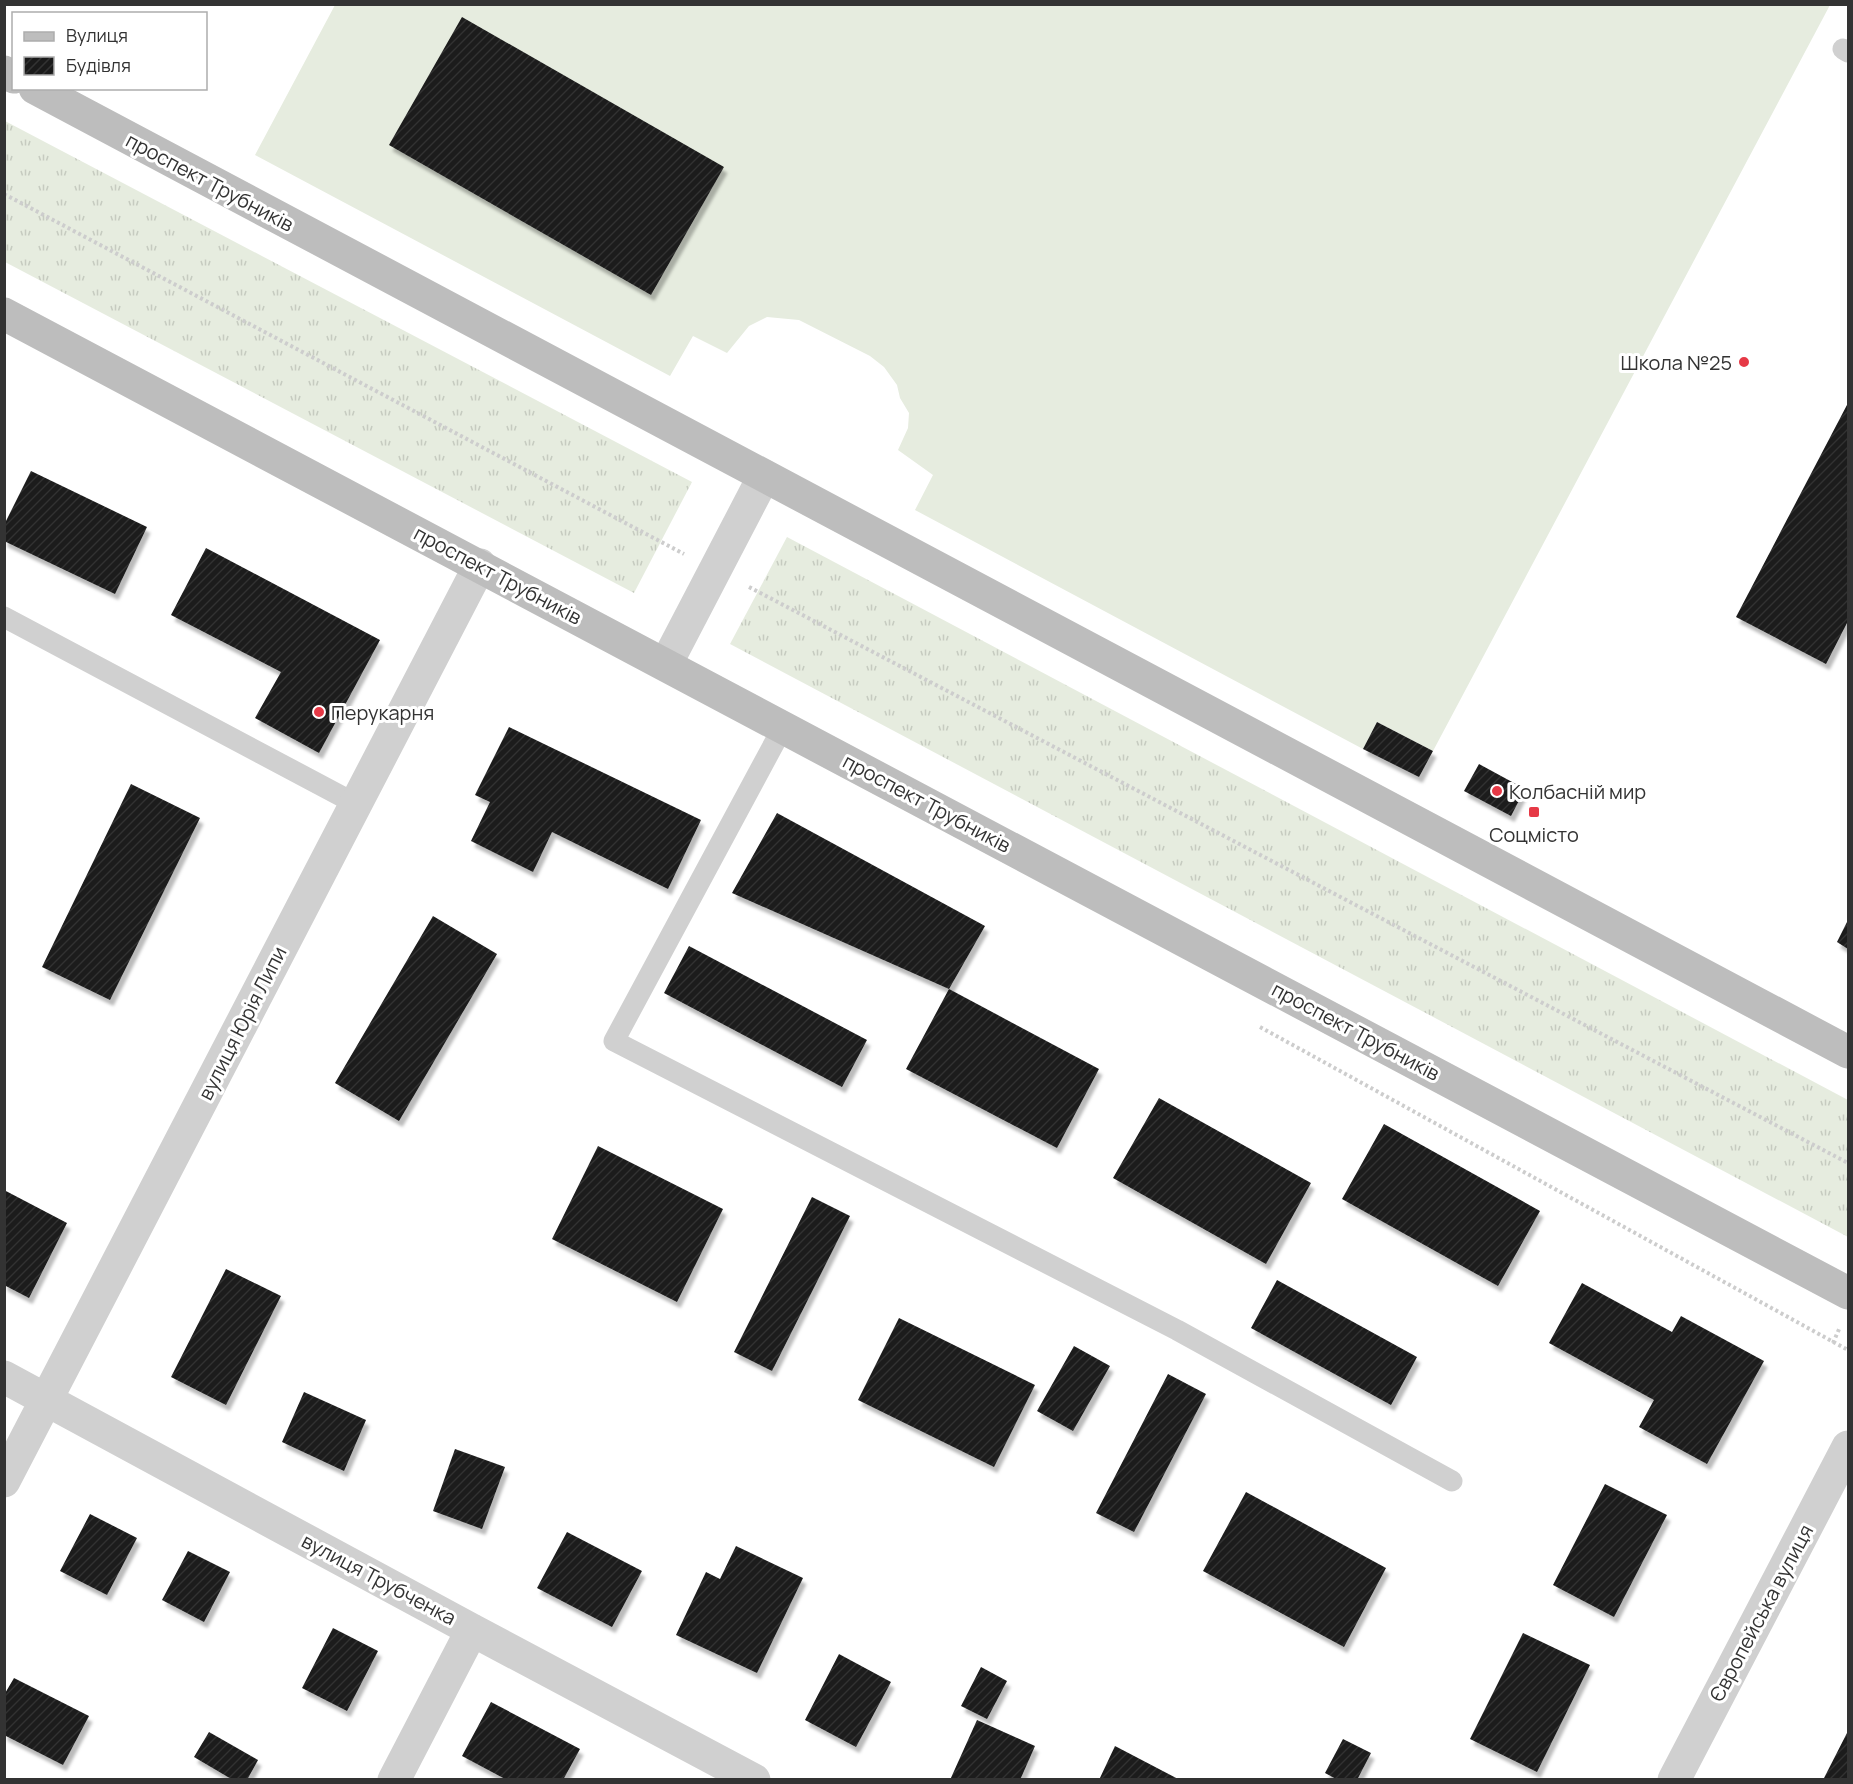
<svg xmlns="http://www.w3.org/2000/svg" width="1853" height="1784" font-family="Manrope,sans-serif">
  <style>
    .grass { fill: url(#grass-tufts) }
    .pitch { fill: #e6ecdf }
    .building { fill: url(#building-hatch); filter: url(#shadow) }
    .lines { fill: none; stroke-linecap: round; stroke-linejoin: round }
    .path { stroke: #cdcdcd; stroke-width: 4; stroke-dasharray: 3 3; stroke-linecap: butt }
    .lane { stroke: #d0d0d0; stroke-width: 21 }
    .street { stroke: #d0d0d0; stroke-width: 33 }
    .secondary { stroke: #bdbdbd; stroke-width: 33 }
    .poi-dot { fill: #e63946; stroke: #fff; stroke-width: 2 }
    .labels { text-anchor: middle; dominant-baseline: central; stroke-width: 6; stroke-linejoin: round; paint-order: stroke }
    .street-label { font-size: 20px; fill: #333; stroke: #fff }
    .poi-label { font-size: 20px; fill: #333; stroke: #fff; text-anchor: start }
  </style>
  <defs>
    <pattern id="grass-tufts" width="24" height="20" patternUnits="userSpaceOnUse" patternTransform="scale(1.5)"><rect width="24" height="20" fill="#e6ecdf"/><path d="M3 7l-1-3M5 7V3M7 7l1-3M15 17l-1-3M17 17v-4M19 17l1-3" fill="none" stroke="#c6cbc0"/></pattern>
    <pattern id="building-hatch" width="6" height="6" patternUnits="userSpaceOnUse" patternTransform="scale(1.5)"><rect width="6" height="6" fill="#1a1a1a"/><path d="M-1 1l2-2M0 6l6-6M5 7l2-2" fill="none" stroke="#333"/></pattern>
    <filter id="shadow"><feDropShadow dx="3.5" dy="6" stdDeviation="1.5" flood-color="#0004"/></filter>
  </defs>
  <rect width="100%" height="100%" fill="#fff"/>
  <!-- grass -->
  <path class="grass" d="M5 121 692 482 634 593 5 262Z
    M787 537 1848 1100V1237L730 644Z"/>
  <!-- pitch -->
  <path class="pitch" d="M335 5H1830L1433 751 1377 722 1363 749 915 510 933 475 898 450 908 428 909 413 900 398 897 385 884 367 870 356 799 320 767 317 749 326 727 353 693 336 670 376 255 155Z"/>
  <!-- building -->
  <path class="building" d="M462 17 724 167 651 295 389 145Z
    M1848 403V621L1826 664 1736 617Z
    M31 471 147 527 115 594 4 541V525Z
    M206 548 380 640 319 753 255 718 281 672 171 615Z
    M1377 722 1433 751 1419 777 1363 749Z
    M509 727 701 820 668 889 552 832 533 872 471 841 490 802 475 795Z
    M1479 764 1525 789 1511 816 1464 791Z
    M131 784 200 818 110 1000 42 967Z
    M777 813 985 926 949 989 732 893Z
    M433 916 497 954 399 1121 335 1083Z
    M1848 920V949L1837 942Z
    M689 946 867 1040 842 1087 664 993Z
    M949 989 1099 1069 1057 1148 906 1069Z
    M1159 1098 1311 1183 1266 1264 1113 1178Z
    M1384 1124 1540 1211 1498 1286 1342 1199Z
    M598 1146 723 1209 677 1302 552 1239Z
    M4 1190 67 1223 29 1298 4 1285Z
    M812 1197 850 1216 772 1371 734 1352Z
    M226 1269 281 1296 226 1405 171 1377Z
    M1277 1280 1417 1357 1391 1405 1251 1328Z
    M1582 1283 1672 1332 1681 1316 1764 1361 1707 1464 1639 1427 1654 1400 1549 1343Z
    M899 1318 1035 1385 994 1467 858 1400Z
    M1074 1346 1110 1366 1073 1431 1037 1411Z
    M1168 1374 1206 1394 1134 1532 1096 1513Z
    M304 1392 366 1420 344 1471 282 1442Z
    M455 1449 505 1467 482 1529 433 1511Z
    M1605 1484 1667 1515 1614 1617 1553 1585Z
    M1246 1492 1386 1568 1344 1647 1203 1571Z
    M90 1514 137 1538 107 1595 60 1571Z
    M567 1532 642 1571 612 1627 537 1588Z
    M736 1546 803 1578 757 1673 676 1635 706 1572 720 1579Z
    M188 1551 230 1572 204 1622 162 1600Z
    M333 1628 378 1651 347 1711 302 1688Z
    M1523 1633 1590 1665 1537 1772 1470 1739Z
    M839 1654 891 1682 856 1747 805 1720Z
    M981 1667 1007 1681 987 1719 961 1706Z
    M14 1678 89 1716 63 1765 4 1735V1695Z
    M491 1702 580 1749 563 1780H507L462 1756Z
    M977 1720 1035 1746 1020 1780H950Z
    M1848 1731V1780H1823Z
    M209 1732 258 1760 247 1780H233L194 1757Z
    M1343 1739 1371 1753 1357 1780H1338L1325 1773Z
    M1115 1746 1180 1780H1099Z"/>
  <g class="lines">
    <!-- path -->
    <path class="path" d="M4 194 684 554
      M749 587 1848 1163
      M1260 1027 1848 1350
      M1833 1343 1840 1327"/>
    <!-- lane -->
    <path class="lane" d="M1843 49 1848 52
      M4 617 356 804
      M783 727 614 1041 1177 1330 1452 1481"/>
    <!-- street -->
    <path class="street" d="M666 664 764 476
      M4 1377 472 1630 754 1780
      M4 1481 480 565
      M394 1780 472 1630
      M1674 1780 1848 1447"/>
    <!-- secondary -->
    <path class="secondary" d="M4 72 14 77
      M35 88 1848 1052
      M4 314 1848 1293"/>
  </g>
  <!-- markers -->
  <g class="poi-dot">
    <circle cx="1744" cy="362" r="6"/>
    <circle cx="319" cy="712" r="6"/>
    <circle cx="1497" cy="791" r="6"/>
    <rect x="1528" y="806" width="12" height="12" rx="3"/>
  </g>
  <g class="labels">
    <!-- street labels -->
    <g class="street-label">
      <text transform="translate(210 182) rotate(28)">проспект Трубників</text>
      <text transform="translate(498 575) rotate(28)">проспект Трубників</text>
      <text transform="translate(927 803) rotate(28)">проспект Трубників</text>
      <text transform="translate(242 1023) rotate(-63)">вулиця Юрія Липи</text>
      <text transform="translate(1356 1031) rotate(28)">проспект Трубників</text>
      <text transform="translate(379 1579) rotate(28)">вулиця Трубченка</text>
      <text transform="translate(1761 1613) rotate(-62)">Європейська вулиця</text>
    </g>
    <!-- poi labels -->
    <g class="poi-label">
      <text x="1732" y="362" text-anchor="end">Школа №25</text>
      <text x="331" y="712">Перукарня</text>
      <text x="1509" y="791">Колбасній мир</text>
      <text x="1534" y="834" text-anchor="middle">Соцмісто</text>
    </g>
  </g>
  <!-- border -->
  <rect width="1853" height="1784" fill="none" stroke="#333333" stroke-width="12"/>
  <!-- legend -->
  <rect x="12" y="12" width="195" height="78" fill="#ffffff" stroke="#adadad" stroke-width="1.5"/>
  <rect x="24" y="32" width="30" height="9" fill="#bdbdbd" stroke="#adadad" stroke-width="1.5"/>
  <text x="66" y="42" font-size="18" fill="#333333">Вулиця</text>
  <rect x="24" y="57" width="30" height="18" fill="url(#building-hatch)" stroke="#adadad" stroke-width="1.5"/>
  <text x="66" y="72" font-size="18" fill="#333333">Будівля</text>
</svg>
